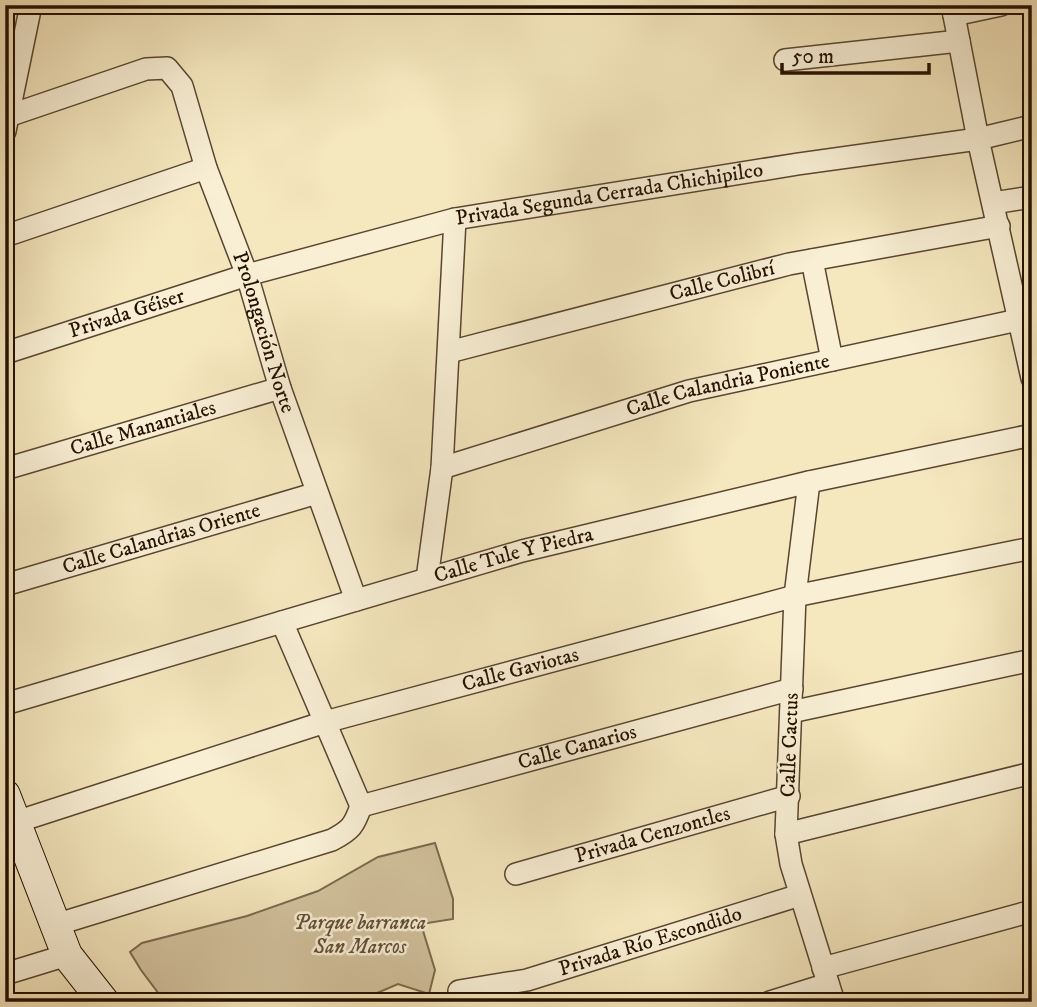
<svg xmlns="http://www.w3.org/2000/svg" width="1037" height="1007" font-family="'IM FELL DW Pica',serif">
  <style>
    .green { fill: #d2c29e; stroke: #7c694f; stroke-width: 2 }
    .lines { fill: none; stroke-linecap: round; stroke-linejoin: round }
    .street-casing { stroke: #594630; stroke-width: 24 }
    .secondary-casing { stroke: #251000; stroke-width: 32 }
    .street { stroke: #f8efd5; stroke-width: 21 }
    .secondary { stroke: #f8efd5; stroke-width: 30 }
    .labels { text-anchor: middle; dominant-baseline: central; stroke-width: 5; stroke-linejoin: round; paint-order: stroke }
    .street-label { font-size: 21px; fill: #251000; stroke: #f8efd5 }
    .park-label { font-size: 21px; font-style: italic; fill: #624e37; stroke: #f8efd5 }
  </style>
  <rect width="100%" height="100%" fill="#f5e7be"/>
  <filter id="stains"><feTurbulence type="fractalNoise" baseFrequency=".00286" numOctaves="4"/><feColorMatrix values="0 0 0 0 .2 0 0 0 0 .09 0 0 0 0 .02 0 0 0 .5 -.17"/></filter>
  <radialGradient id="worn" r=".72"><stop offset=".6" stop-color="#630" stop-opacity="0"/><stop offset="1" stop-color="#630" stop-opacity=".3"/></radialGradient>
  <!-- green -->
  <path class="green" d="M435 843 453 899V919L421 924 435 970 429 994 398 984 356 1002H165L141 970 130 952 142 943 247 916 318 891 378 857Z"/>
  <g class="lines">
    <defs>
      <g id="street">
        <path d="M952 5 978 139 1032 378"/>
        <path d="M954 15 1001 5"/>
        <path d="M785 60 959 41"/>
        <path id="s1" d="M8 116 146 69 167 68 182 86 206 168 247 275 280 388 356 600"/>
        <path d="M5 131 31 5"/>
        <path d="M993 203 1032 197"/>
        <path d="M5 236 206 168"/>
        <path d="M812 260 832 360"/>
        <path id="s2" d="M449 352 789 264 999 226"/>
        <path id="s3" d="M5 353 247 275 455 219 798 164 978 139 1032 126"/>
        <path id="s4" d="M442 468 689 391 1032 317"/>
        <path id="s5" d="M5 469 280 388"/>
        <path d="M809 482 795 596 786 834 791 864 834 1002"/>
        <path d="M427 579 442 468 455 219"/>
        <path id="s6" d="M5 585 317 493"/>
        <path d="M282 622 361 806"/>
        <path id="s7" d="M5 704 522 551 809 482 1032 435"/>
        <path d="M791 712 1032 660"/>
        <path id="s8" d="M361 806 792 689"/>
        <path id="s9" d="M16 822 325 722 795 596 1032 548"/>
        <path d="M786 834 1032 773"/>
        <path id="s10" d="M516 874 789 796"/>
        <path d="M55 925 332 840C351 830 354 826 361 806"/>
        <path d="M823 968 1032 911"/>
        <path d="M5 974 67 955"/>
        <path id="s11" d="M459 991 527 980 800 895"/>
        <path d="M770 1002 828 984"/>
      </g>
      <path id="secondary" d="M5 795 67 955 104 1002"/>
    </defs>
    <!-- street casing -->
    <use href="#street" class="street-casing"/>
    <!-- secondary casing -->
    <use href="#secondary" class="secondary-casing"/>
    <!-- street -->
    <use href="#street" class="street"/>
    <!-- secondary -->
    <use href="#secondary" class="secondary"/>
  </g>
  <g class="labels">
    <!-- street labels -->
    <g class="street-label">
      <text stroke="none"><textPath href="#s3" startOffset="626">Privada Segunda Cerrada Chichipilco</textPath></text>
      <text stroke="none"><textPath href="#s2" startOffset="282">Calle Colibrí</textPath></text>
      <text stroke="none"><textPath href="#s3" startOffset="128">Privada Géiser</textPath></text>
      <text stroke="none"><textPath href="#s1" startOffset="450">Prolongación Norte</textPath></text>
      <text stroke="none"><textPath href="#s4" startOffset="298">Calle Calandria Poniente</textPath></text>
      <text stroke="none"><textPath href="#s5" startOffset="144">Calle Manantiales</textPath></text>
      <text stroke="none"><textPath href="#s6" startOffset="163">Calle Calandrias Oriente</textPath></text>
      <text stroke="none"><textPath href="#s7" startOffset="530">Calle Tule Y Piedra</textPath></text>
      <text stroke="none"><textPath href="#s9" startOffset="527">Calle Gaviotas</textPath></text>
      <text transform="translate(790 745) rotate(-88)">Calle Cactus</text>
      <text stroke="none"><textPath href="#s8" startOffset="224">Calle Canarios</textPath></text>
      <text stroke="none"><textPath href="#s10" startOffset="142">Privada Cenzontles</textPath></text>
      <text stroke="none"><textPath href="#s11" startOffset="198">Privada Río Escondido</textPath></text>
    </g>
    <!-- park labels -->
    <g class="park-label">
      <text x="360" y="923">Parque barranca<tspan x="360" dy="24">San Marcos</tspan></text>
    </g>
  </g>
  <!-- margin -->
  <rect width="1037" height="1007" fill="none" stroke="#f5e7be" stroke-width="28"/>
  <rect x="7" y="7" width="1023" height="993" fill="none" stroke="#251000" stroke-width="3.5"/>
  <rect x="14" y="14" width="1009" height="979" fill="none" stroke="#251000" stroke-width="2"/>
  <!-- scale -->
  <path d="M782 63v10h147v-10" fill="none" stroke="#251000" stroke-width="3.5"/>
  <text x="792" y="63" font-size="21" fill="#251000" stroke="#f8efd5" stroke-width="5" paint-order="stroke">50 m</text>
  <rect width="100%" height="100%" filter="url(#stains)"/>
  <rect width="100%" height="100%" fill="url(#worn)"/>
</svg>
